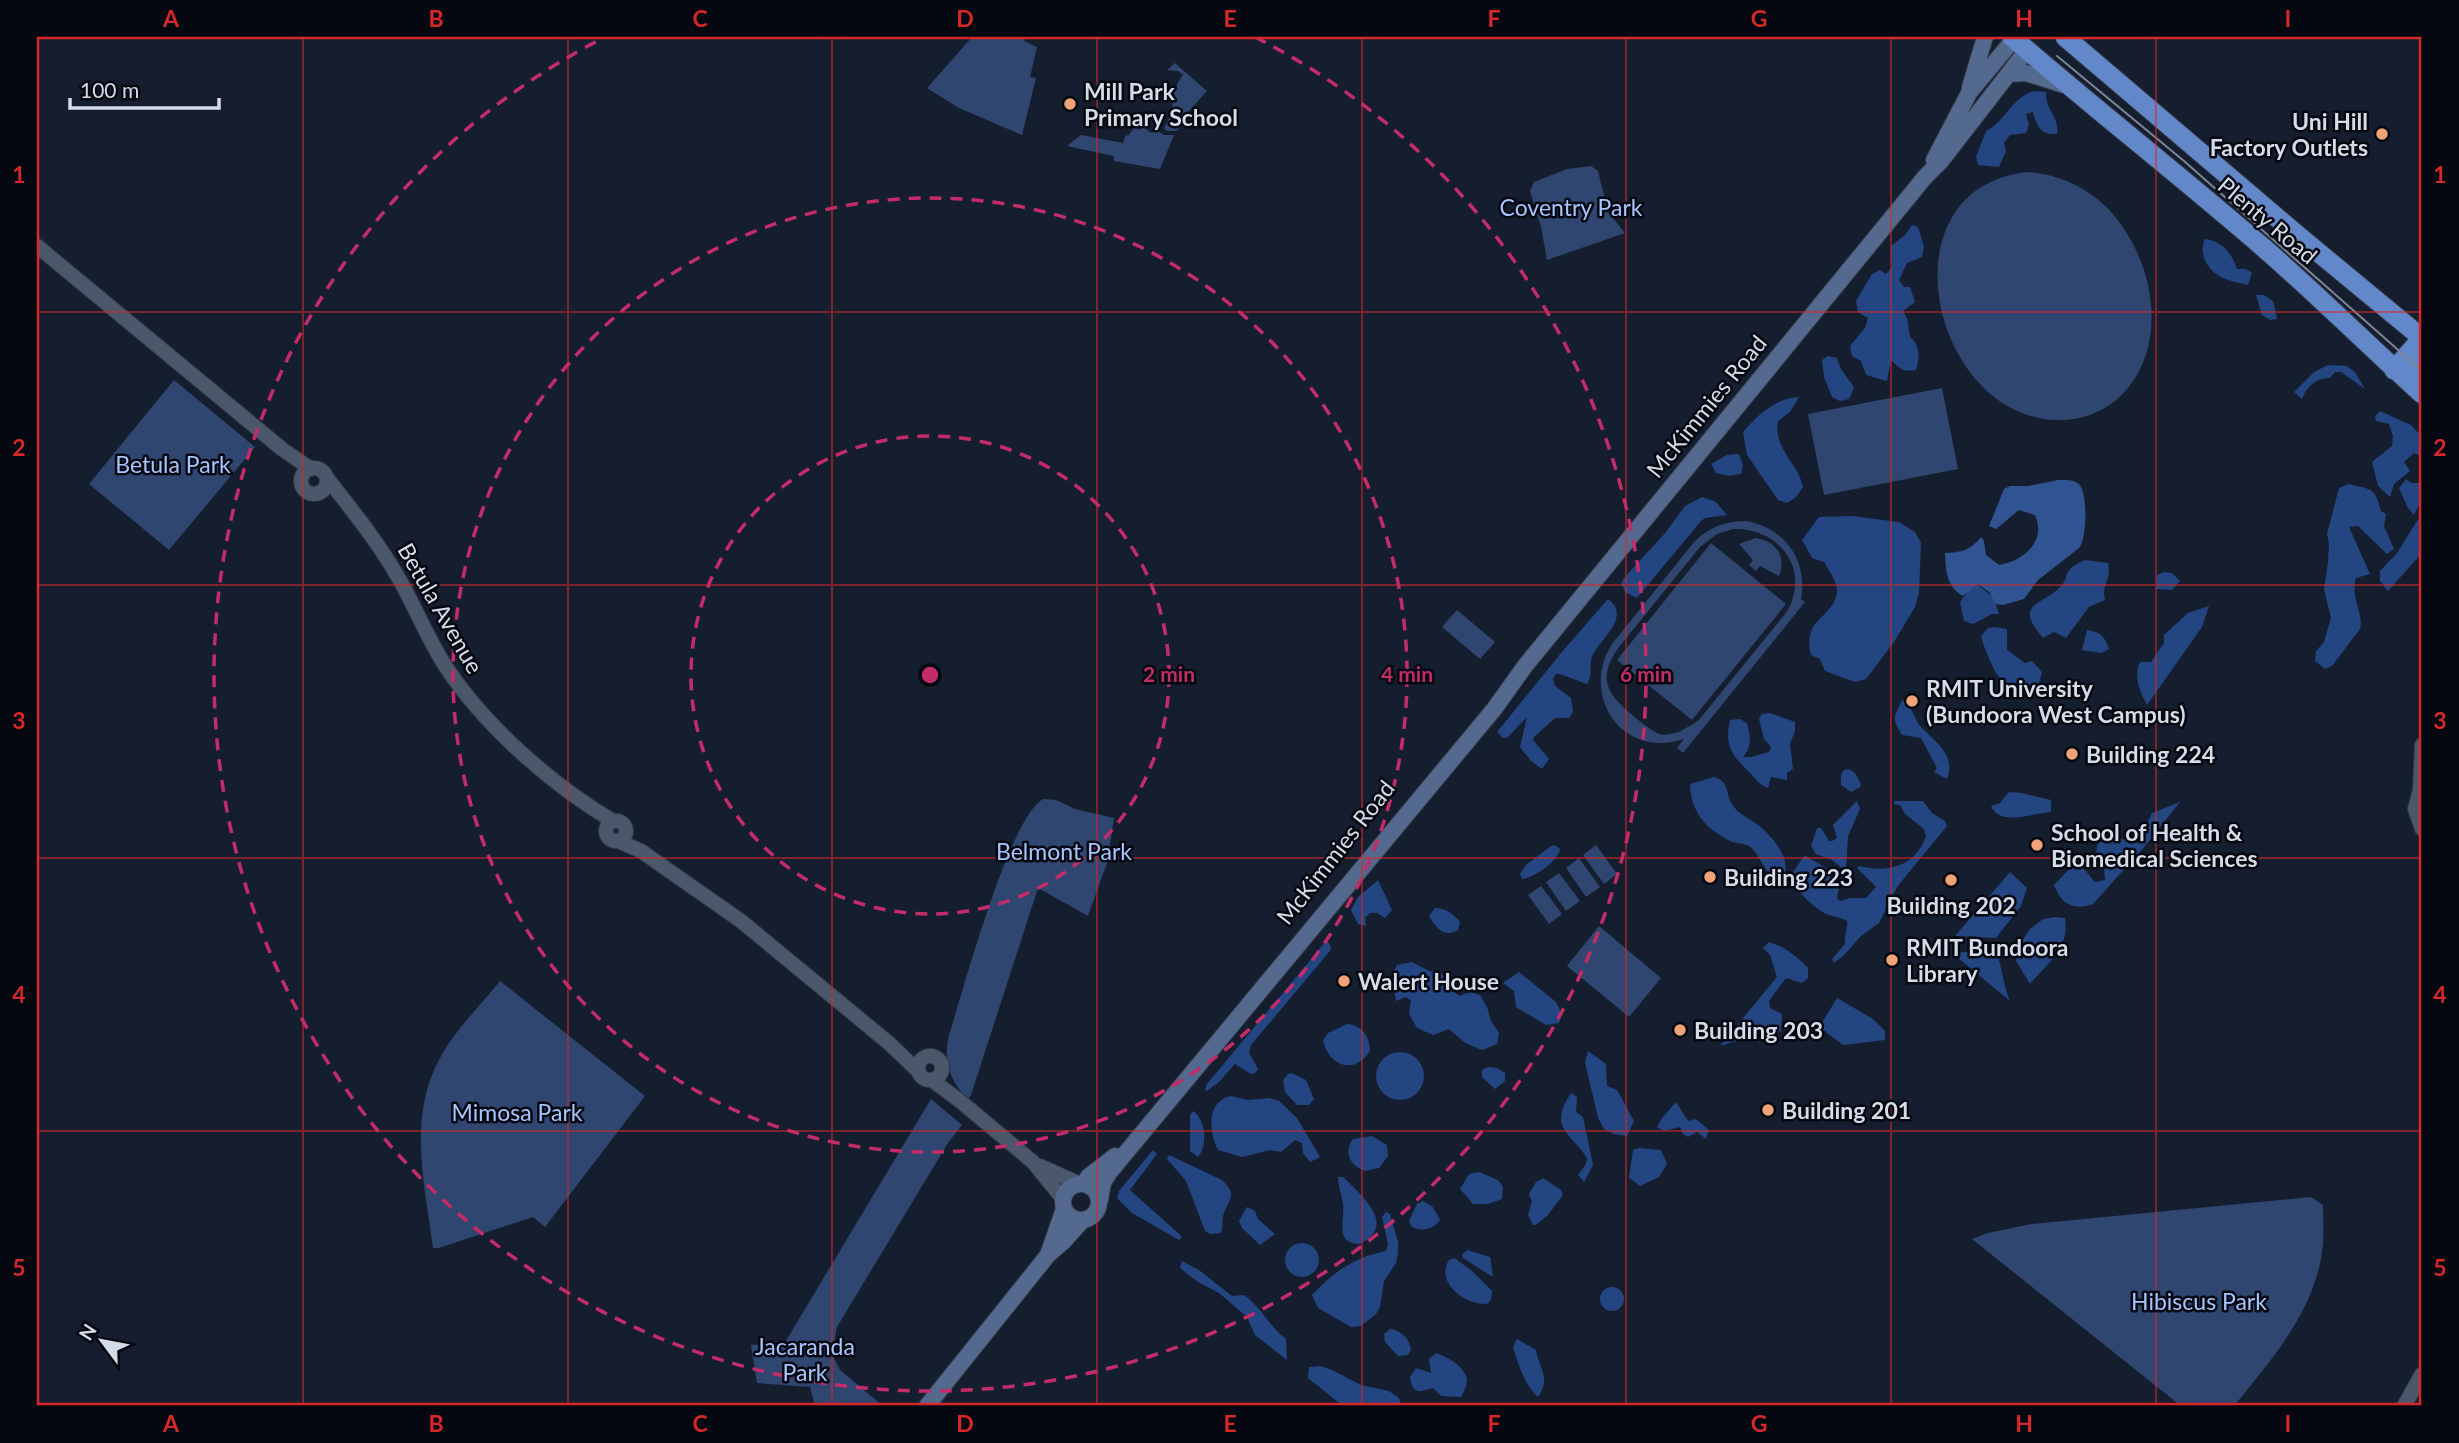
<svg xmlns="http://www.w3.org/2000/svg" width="2459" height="1443" font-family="Lato,sans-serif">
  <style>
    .green { fill: #2e4670; fill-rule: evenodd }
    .forest { fill: #234582 }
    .water { fill: #305492 }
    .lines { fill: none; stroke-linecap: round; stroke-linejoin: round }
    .tertiary-casing { stroke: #313744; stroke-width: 16 }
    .secondary-casing { stroke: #313744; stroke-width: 18 }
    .trunk-casing { stroke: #313744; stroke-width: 21 }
    .tertiary { stroke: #4b576a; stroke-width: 14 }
    .secondary { stroke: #54698e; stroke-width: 16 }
    .trunk { stroke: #6288ca; stroke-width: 19 }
    .tram { stroke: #7d8594; stroke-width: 2 }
    .grid { fill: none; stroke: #d62828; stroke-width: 2; stroke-opacity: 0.55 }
    .ring { fill: none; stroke: #c42c69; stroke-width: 3.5; stroke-dasharray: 12 9 }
    .poi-dot { fill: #efa377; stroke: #050810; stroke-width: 2.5 }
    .labels { text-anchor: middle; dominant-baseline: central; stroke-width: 5; stroke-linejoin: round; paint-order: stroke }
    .poi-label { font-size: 23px; font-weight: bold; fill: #d5dce8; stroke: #050810; text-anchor: start }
    .park-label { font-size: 23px; fill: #a6c5fc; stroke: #050810 }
    .street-label { font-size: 23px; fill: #d5dce8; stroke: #050810 }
    .centre { fill: #c42c69; stroke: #050810; stroke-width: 3.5 }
    .ring-label { font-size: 21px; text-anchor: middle; font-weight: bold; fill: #c42c69; stroke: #050810; stroke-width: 5; stroke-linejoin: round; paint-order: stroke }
    .neatline { fill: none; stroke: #d62828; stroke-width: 2.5 }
    .grid-label { font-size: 23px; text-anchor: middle; font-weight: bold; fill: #d62828 }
  </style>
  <rect width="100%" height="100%" fill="#151e2f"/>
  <!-- green -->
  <path class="green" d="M972 37H1027L1024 41 1037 47 1030 77 1036 78 1022 135 959 108 927 88Z
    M1175 63 1207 91 1189 111 1177 131H1167L1164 128C1177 109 1168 93 1183 75L1178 71 1167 70Z
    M1143 126 1151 133 1155 129 1164 135H1174L1160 169 1114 161V156L1067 146 1081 135 1123 143 1126 134 1128 136 1135 127 1139 130Z
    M1591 166 1598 171 1608 212 1625 233 1547 260 1541 227 1530 191 1534 182 1567 169Z
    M2029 172C2056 175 2080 184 2101 202 2154 249 2175 350 2116 400 2099 414 2078 421 2057 420 1929 416 1881 185 2029 172Z
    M174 380 255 447 169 550 89 484Z
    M1942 388 1958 469 1824 495 1808 414Z
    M1746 521C1785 528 1808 560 1801 599L1805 602 1683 753 1677 748 1684 739C1623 760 1579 696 1612 644L1695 541C1710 527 1725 521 1746 521ZM1733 529C1780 527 1812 571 1786 613L1698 721 1679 732 1665 735 1659 734C1648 729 1640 721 1631 714 1605 692 1598 677 1619 647L1700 547 1717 534Z
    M1756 538C1776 541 1787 557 1779 576L1760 566 1756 571 1749 565 1753 560 1739 544Z
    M1711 543 1786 604 1692 720 1617 660Z
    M1457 610 1495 642 1480 659 1442 627Z
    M1043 799 1056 800 1075 809 1114 818 1107 863 1088 916 1038 888 971 1095 968 1100C949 1079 943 1062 949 1035 963 991 1009 818 1043 799Z
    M1596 845 1617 874 1604 884 1583 855Z
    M1579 858 1600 887 1586 897 1566 868Z
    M1559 873 1580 901 1566 911 1546 882Z
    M1541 886 1562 914 1549 924 1528 895Z
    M1599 926 1661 978 1629 1017 1567 966Z
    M500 981 645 1096 545 1227 533 1217 439 1248H433C425 1185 407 1117 440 1058 455 1030 480 1006 500 981Z
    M931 1099 962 1125 948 1143 837 1327 832 1354 840 1370 883 1406H815L810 1387 757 1383 751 1345 784 1344Z
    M2311 1197 2323 1205C2323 1217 2324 1230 2323 1243 2318 1307 2273 1358 2234 1406H2181L1972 1239 1988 1233 2032 1224Z"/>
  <!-- forest -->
  <path class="forest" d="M2034 91 2046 92C2045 110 2060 117 2057 134 2040 135 2037 126 2033 112L2026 114 2029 125 2026 133 2010 135 2004 143 2006 151 1999 167 1978 165 1976 157 1986 131C2006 121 2012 97 2034 91Z
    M1912 225 1918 227 1924 247 1922 257 1907 263 1899 280 1904 287H1910L1915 302 1903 311 1907 318 1910 337C1920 344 1920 359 1916 370 1903 372 1900 369 1891 360L1887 381 1866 375 1861 361 1852 356 1850 346 1865 328 1868 318 1858 312 1856 301 1872 274 1880 270 1886 274 1892 267 1891 246 1905 235Z
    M2205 239C2223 241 2232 254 2237 269H2246L2252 273 2248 285C2239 283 2229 281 2221 277 2207 270 2198 253 2205 239Z
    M2256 295H2264L2273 301 2277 319 2270 320 2262 315Z
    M1828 356 1837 358C1839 370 1849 378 1854 388L1849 399 1840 401 1832 397 1824 377 1822 360Z
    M2328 365 2347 366 2355 372 2365 389 2341 372H2335L2330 378C2317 377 2306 387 2302 399L2294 392 2314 372Z
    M1799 397 1790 412 1778 421C1773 449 1798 462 1803 487L1796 497 1787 503 1778 500 1747 455 1743 432C1758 415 1775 398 1799 397Z
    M2380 411 2411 425 2422 437V456L2414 453 2404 462 2410 471 2394 484 2390 497 2378 486 2372 462 2392 446 2393 436 2389 424 2376 421 2375 416Z
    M1739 454 1743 465 1741 474 1729 476 1716 473 1711 464 1727 455Z
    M2406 479 2411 483H2422V498L2414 515 2408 508 2399 488Z
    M2349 484C2372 490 2375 487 2381 511L2386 514 2384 526 2394 549 2387 554 2358 526 2349 527 2370 574 2356 578C2350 599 2364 613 2360 629L2332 666 2325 669 2315 661 2316 651 2324 642 2331 618 2324 589 2328 562 2329 544 2327 534 2339 488Z
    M1702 497 1716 502 1727 515 1705 518 1701 521 1637 598 1625 592 1621 583 1624 578 1666 532 1685 506Z
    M2422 513V553L2388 591 2380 581V571L2397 553Z
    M1852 516 1899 522 1915 532 1921 543 1919 592 1915 607 1894 642 1866 679 1855 682 1825 671 1820 659 1811 655C1802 617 1832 620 1837 593 1838 582 1829 571 1824 562L1812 558 1802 540 1819 517Z
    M2085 560 2108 563C2112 581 2101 583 2105 600L2089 607 2066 638 2054 632 2043 638C2010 600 2047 607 2064 582 2066 579 2066 575 2068 572 2071 566 2079 563 2085 560Z
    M2164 572 2172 573 2180 581 2172 590 2156 589 2157 575Z
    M1977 584 1994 598 1999 614H1992L1973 624 1964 621 1960 602 1970 589Z
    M1608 599C1632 617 1600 639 1592 656 1589 666 1593 675 1587 684L1560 674H1556L1553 679 1555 686 1571 698 1573 712 1569 718H1555L1534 737 1533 740 1549 759 1542 769 1531 761 1520 747 1527 717 1507 738H1503L1497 732 1561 653Z
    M2209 606 2202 627 2147 705C2140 692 2133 676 2140 662H2151L2164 643V635L2188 613Z
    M1995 627 2007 629V650L2025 663 2032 661 2042 672 2036 695H2011C2007 683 2002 682 1996 673 1990 661 1984 648 1981 636L1988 628Z
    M2087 630C2100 632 2105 636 2109 649L2101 653 2082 650Z
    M1902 700 1908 702C1911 709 1914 716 1918 723 1932 741 1957 752 1947 779L1934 772 1937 768 1921 738 1902 735C1891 717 1894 718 1902 700Z
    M1770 713 1795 722V731L1790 744 1793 769 1787 773V780L1771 777 1768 788C1760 785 1756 780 1751 774 1733 756 1724 747 1730 720L1740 719 1747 723C1750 736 1753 745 1743 757H1751L1769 752 1771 747 1764 739 1759 719 1762 714Z
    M1849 769 1855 773 1861 784 1860 787 1851 792 1841 785V775L1844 770Z
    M1714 777C1731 782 1724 794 1734 807 1740 815 1749 818 1757 824 1770 834 1792 858 1784 876 1765 883 1762 854 1749 846 1743 843 1735 844 1728 840 1704 827 1691 811 1690 784Z
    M2009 792 2022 793 2051 800V812C2033 813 2000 827 1991 806L2000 803Z
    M1857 801 1860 809 1848 836 1846 868 1843 869 1832 860 1816 854 1811 846 1817 828H1821L1829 841H1832L1837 838 1833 825Z
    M1894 801H1923L1932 813 1945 821 1947 826 1897 887 1879 923 1861 936 1844 955 1834 963 1832 959 1845 944C1844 935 1848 927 1847 921 1841 917 1833 917 1826 914 1812 906 1792 889 1793 872L1805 855C1816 864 1837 869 1839 887 1839 891 1837 894 1837 898L1840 901 1850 898H1866L1876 887 1857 868 1859 866C1888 873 1915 867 1926 836L1924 829 1905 814 1900 805 1894 804Z
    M2180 802 2145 846 2093 904C2073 911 2061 904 2054 885L2077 861 2095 882 2105 880 2104 868 2096 859 2097 845 2116 830 2117 838 2138 843 2152 813Z
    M1555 845 1560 849C1558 861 1534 878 1522 879L1520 874 1526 865 1551 846Z
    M2010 872 2027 888 2021 906 1996 938 1955 936Z
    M1378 880 1392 910 1385 918 1377 913H1370L1365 918 1366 926 1358 924 1351 910 1358 897Z
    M1435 908C1445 908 1454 914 1460 922L1458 930C1444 938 1436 928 1429 916Z
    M2055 917 2065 918C2070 948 2048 963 2030 984L2016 961 2018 947 2030 929 2043 919Z
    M1327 940 1331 947 1330 951 1251 1045 1249 1053 1258 1069 1255 1073 1251 1074 1235 1064 1219 1082 1207 1091 1205 1089 1207 1084Z
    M1769 942C1786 947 1796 956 1808 968V978L1802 983 1786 978 1769 1001 1770 1008 1782 1014 1781 1031 1760 1042 1744 1039 1720 1046 1777 977 1770 955 1763 948Z
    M1996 950C2002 967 2003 984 2010 1001L1952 953Z
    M1412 962 1429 971 1441 972 1451 990 1460 996 1470 992 1480 995 1487 1007 1491 1021 1499 1033 1497 1044 1482 1050 1465 1043 1449 1029 1433 1035 1417 1028 1409 1014 1411 1000 1406 997 1396 1001 1392 975 1397 965Z
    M1519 972 1556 1002 1562 1014 1559 1023 1546 1025 1516 1007 1514 991 1503 983Z
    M1837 998 1873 1019 1885 1031V1040L1843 1045 1822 1029 1823 1021Z
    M1347 1024C1362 1025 1370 1037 1370 1051 1355 1075 1329 1067 1323 1040L1328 1033Z
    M1588 1051 1606 1064 1607 1086 1617 1090 1634 1121 1627 1136 1614 1134 1604 1129 1598 1118 1585 1062Z
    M1376 1076a24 24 0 1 1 48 0a24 24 0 1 1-48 0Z
    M1488 1067 1497 1068 1505 1073V1081L1495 1089 1482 1077V1070Z
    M1292 1073 1306 1080 1314 1099 1309 1105H1297L1285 1092 1283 1080 1288 1074Z
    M1571 1093 1577 1097 1576 1112 1583 1117 1593 1165 1584 1182 1578 1175 1586 1164 1587 1158C1570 1132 1548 1128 1571 1093Z
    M1231 1096 1248 1100 1269 1098 1279 1101 1297 1118 1320 1157 1310 1162 1303 1153 1302 1143 1295 1140 1281 1152 1270 1150 1242 1157 1218 1150C1209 1132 1206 1101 1231 1096Z
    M1676 1102 1688 1121 1696 1119 1709 1130 1706 1139 1697 1132 1688 1137 1683 1134 1680 1127 1664 1131 1657 1127 1662 1118Z
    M1193 1111C1206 1119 1208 1146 1198 1157L1190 1151V1115Z
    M1372 1136 1387 1145 1388 1156 1379 1168 1365 1171C1350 1166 1343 1152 1353 1139Z
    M1639 1148 1661 1150 1667 1164 1659 1177 1640 1186 1629 1178 1633 1150Z
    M1153 1150 1157 1154 1130 1190 1178 1233 1182 1237 1179 1240 1132 1213 1117 1198 1119 1191Z
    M1169 1155 1222 1180C1239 1196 1228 1199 1223 1216 1222 1222 1223 1228 1221 1233L1210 1234 1205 1231 1186 1181 1167 1159Z
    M1479 1172 1498 1180 1503 1187 1502 1199 1488 1204H1473L1460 1189 1469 1174Z
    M1338 1177H1343C1361 1195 1399 1226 1359 1244 1334 1243 1345 1220 1343 1204 1342 1195 1338 1186 1338 1177Z
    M1543 1178 1561 1190 1563 1195 1548 1215 1536 1225H1533L1528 1215 1532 1201 1529 1194 1536 1182Z
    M1423 1201 1432 1206 1440 1219C1436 1229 1421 1232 1412 1227L1409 1221 1417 1204Z
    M1247 1207 1255 1211 1258 1219 1275 1234 1260 1245 1242 1228 1239 1221Z
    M1386 1212 1390 1214 1398 1242V1253L1396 1263 1384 1281 1380 1307 1376 1314 1361 1326 1351 1327 1318 1308 1312 1295C1333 1272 1355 1257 1386 1251L1388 1244 1382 1217Z
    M1285 1260a17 17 0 1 1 34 0a17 17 0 1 1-34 0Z
    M1467 1250 1490 1257 1493 1277 1463 1258 1462 1255Z
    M1454 1258 1471 1270 1492 1291 1491 1300 1487 1304C1465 1305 1435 1283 1449 1260Z
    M1182 1261 1199 1270 1232 1296 1244 1295C1264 1310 1267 1324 1286 1339L1287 1360 1255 1335 1247 1317 1219 1293 1198 1282 1180 1268Z
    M1600 1299a12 12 0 1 1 24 0a12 12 0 1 1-24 0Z
    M1390 1329C1401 1330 1410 1339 1411 1350L1408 1355 1398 1356 1385 1342 1384 1334Z
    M1517 1339 1536 1350C1540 1371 1551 1377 1538 1397 1525 1386 1518 1364 1513 1347Z
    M1436 1353C1446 1356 1466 1367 1467 1380 1467 1385 1464 1392 1461 1397L1441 1396 1433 1388C1420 1392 1412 1395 1410 1377L1416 1368 1431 1373 1429 1359Z
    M1321 1366 1332 1370 1361 1385 1389 1391 1399 1398 1401 1406H1343L1308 1378 1309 1367Z"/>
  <!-- water -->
  <path class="water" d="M2058 480C2066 480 2073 479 2079 484 2088 493 2087 539 2079 548L2038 580 2024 599 2003 605 1996 604 1989 592 1978 584 1963 596C1946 586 1946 571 1945 553 1960 553 1971 550 1981 537L1984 541 1986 555 1999 565C2023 561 2047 542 2035 515L2019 510 1996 529 1989 526 2004 489 2010 486H2028Z"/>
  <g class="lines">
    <defs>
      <path id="tertiary" d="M37 246 282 449 311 469
        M301 481a13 13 0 1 1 26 0a13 13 0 1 1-26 0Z
        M327 478C352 510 378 542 398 577 415 606 427 638 446 667 484 725 553 786 613 821
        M2422 745 2420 790 2415 809 2422 829
        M606 831a10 10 0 1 1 20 0a10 10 0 1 1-20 0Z
        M618 841 641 851 741 921 890 1044 919 1072
        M918 1068a12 12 0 1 1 24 0a12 12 0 1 1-24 0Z
        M932 1080 960 1101 1033 1162 1063 1199
        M1040 1166 1080 1184
        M2404 1406 2422 1374"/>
      <path id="secondary" d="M2009 74 2026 73 2064 85
        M1970 87 1985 37
        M1934 160 1969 93 2014 39
        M1063 1202a18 18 0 1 1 36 0a18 18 0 1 1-36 0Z
        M1083 1184 1089 1176 1115 1156
        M1100 1200 1103 1183 1109 1173 1495 708 1525 666 1925 177 1941 161 2027 50
        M1049 1252 1064 1209
        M927 1406 1048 1255 1062 1243 1082 1221"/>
      <path id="trunk" d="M2012 37C2095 109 2182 177 2265 249 2319 296 2369 346 2422 394
        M2065 37 2301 238 2422 338
        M2394 370 2422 338
        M2406 379 2422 363"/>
    </defs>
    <!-- tertiary casing -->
    <use href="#tertiary" class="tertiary-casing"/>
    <!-- secondary casing -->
    <use href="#secondary" class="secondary-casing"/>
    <!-- trunk casing -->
    <use href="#trunk" class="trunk-casing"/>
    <!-- tertiary -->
    <use href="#tertiary" class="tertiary"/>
    <!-- secondary -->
    <use href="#secondary" class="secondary"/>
    <!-- trunk -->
    <use href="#trunk" class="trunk"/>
    <!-- tram -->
    <path class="tram" d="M2057 56 2184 161 2422 371"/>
  </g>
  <!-- grid -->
  <path class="grid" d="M303 37V1406M568 37V1406M832 37V1406M1097 37V1406M1362 37V1406M1626 37V1406M1891 37V1406M2156 37V1406M37 312H2422M37 585H2422M37 858H2422M37 1131H2422"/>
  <!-- distance rings -->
  <g class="ring">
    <circle cx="930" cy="675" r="239"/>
    <circle cx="930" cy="675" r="477"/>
    <path d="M1255 37A716 716 0 1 1 605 37"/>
  </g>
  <!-- markers -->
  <g class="poi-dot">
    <circle cx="1070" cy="104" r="7"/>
    <circle cx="2382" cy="134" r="7"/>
    <circle cx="1912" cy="701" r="7"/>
    <circle cx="2072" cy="754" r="7"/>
    <circle cx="2037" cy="845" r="7"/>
    <circle cx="1710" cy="877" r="7"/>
    <circle cx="1951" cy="880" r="7"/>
    <circle cx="1892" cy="960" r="7"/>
    <circle cx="1344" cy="981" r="7"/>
    <circle cx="1680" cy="1030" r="7"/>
    <circle cx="1768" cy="1110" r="7"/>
  </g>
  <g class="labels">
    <!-- poi labels -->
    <g class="poi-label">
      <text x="1084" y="91">Mill Park<tspan x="1084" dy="26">Primary School</tspan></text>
      <text x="2368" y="121" text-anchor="end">Uni Hill<tspan x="2368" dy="26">Factory Outlets</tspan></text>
      <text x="1926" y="688">RMIT University<tspan x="1926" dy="26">(Bundoora West Campus)</tspan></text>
      <text x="2086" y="754">Building 224</text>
      <text x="2051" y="832">School of Health &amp;<tspan x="2051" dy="26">Biomedical Sciences</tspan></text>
      <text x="1724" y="877">Building 223</text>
      <text x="1951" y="905" text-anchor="middle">Building 202</text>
      <text x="1906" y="947">RMIT Bundoora<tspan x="1906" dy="26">Library</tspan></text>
      <text x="1358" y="981">Walert House</text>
      <text x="1694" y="1030">Building 203</text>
      <text x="1782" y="1110">Building 201</text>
    </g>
    <!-- park labels -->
    <g class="park-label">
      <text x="1571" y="207">Coventry Park</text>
      <text x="173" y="464">Betula Park</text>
      <text x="1064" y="851">Belmont Park</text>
      <text x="517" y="1112">Mimosa Park</text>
      <text x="2199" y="1301">Hibiscus Park</text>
      <text x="805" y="1346">Jacaranda<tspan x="805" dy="26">Park</tspan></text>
    </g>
    <!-- street labels -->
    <g class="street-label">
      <text transform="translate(2268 220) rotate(40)">Plenty Road</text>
      <text transform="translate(1706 406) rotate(-51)">McKimmies Road</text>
      <text transform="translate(441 608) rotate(60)">Betula Avenue</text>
      <text transform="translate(1335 852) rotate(-52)">McKimmies Road</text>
    </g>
  </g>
  <circle cx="930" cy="675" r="10" class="centre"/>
  <g class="ring-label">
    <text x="1169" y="682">2 min</text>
    <text x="1407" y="682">4 min</text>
    <text x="1646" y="682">6 min</text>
  </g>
  <!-- border -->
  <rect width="2459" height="1443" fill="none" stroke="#050810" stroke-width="77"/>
  <!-- north arrow -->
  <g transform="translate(102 1341) rotate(302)" stroke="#050810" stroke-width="5" paint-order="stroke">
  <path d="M0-5L12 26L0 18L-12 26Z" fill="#d5dce8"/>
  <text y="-10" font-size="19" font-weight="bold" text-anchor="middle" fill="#d5dce8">N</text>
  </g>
  <!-- scale -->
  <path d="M70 98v10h149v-10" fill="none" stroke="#d5dce8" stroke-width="3.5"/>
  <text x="80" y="98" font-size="21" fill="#d5dce8" stroke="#050810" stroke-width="5" paint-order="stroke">100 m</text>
  <rect x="38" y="38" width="2382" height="1366" class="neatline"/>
  <g class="grid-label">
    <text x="171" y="27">A</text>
    <text x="436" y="27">B</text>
    <text x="700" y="27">C</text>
    <text x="965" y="27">D</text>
    <text x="1230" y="27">E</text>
    <text x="1494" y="27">F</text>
    <text x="1759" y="27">G</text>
    <text x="2024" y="27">H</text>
    <text x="2288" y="27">I</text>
    <text x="19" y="183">1</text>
    <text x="2440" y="183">1</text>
    <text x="19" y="456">2</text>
    <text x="2440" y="456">2</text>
    <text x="19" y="729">3</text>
    <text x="2440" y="729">3</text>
    <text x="19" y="1003">4</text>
    <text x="2440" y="1003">4</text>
    <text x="19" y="1276">5</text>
    <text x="2440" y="1276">5</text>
    <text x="171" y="1432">A</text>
    <text x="436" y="1432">B</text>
    <text x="700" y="1432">C</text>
    <text x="965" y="1432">D</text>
    <text x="1230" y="1432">E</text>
    <text x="1494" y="1432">F</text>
    <text x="1759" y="1432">G</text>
    <text x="2024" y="1432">H</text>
    <text x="2288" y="1432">I</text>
  </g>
</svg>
